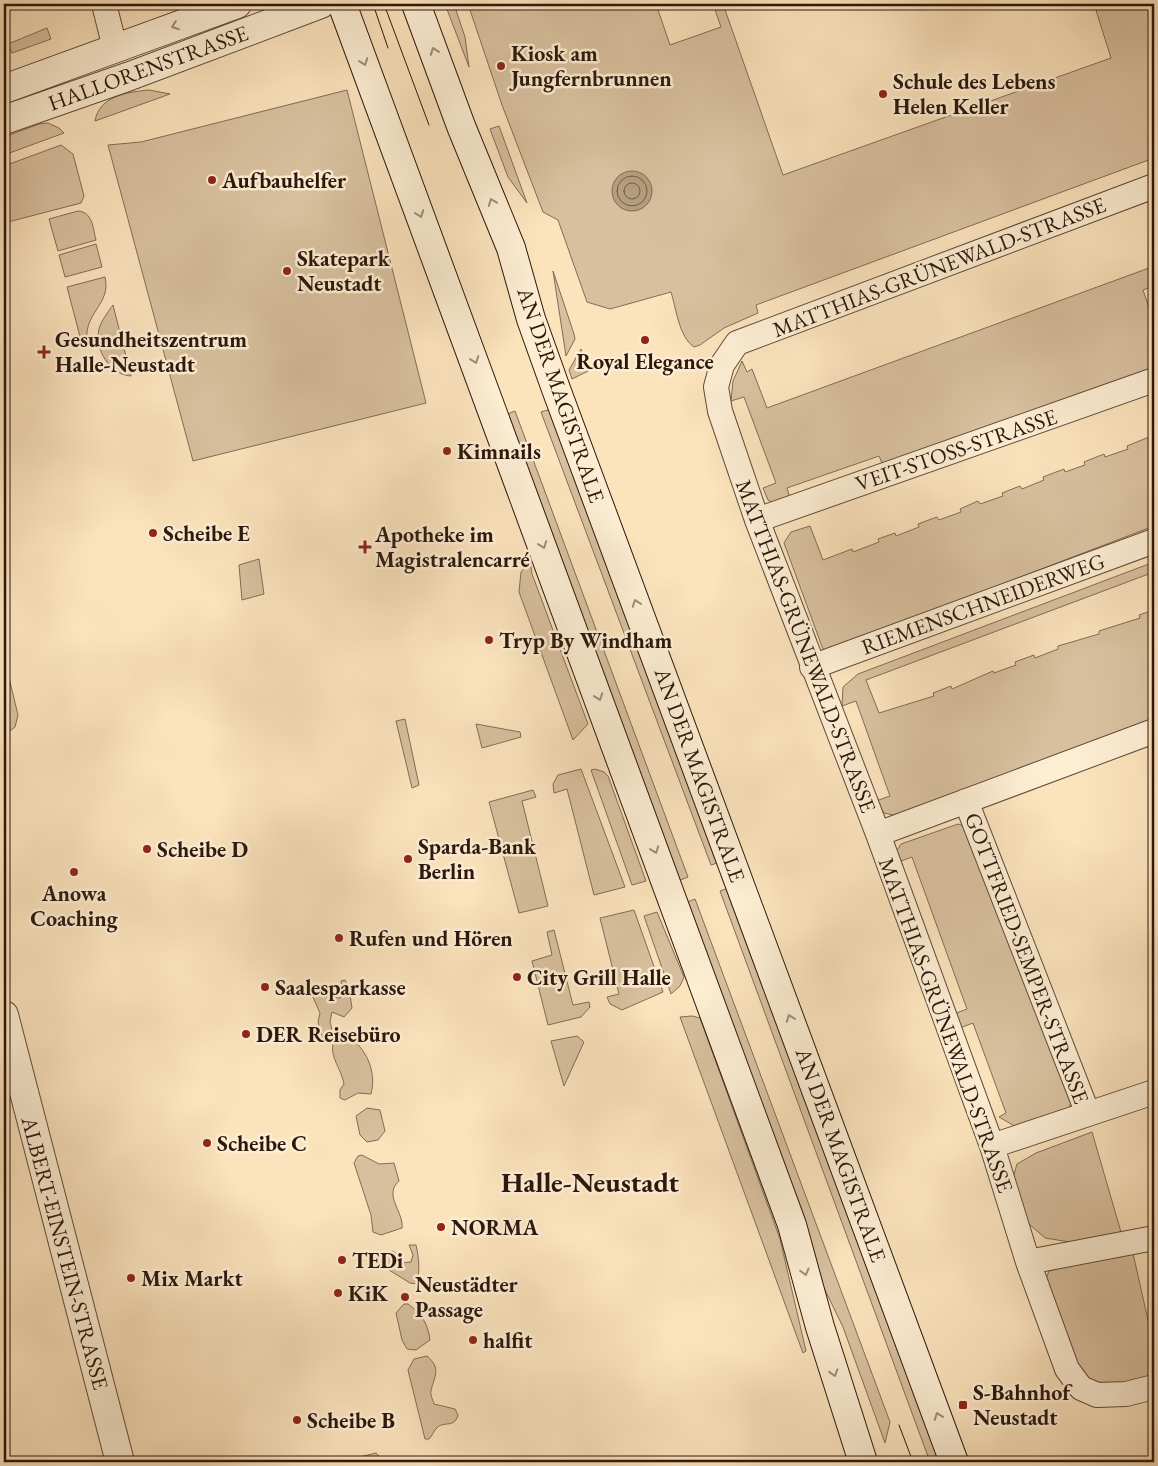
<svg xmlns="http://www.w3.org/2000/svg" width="1158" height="1466" font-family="'EB Garamond',serif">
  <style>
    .green { fill: #d8c09e; stroke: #826c55 }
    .water { fill: #b59e80; stroke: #7f6852 }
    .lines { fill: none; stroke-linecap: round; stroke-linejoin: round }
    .shore { stroke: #715a46; stroke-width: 1 }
    .minor-casing { stroke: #604a38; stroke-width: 26 }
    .tertiary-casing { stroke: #604a38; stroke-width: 30 }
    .secondary-casing { stroke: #2d170c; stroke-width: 30 }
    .minor { stroke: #fcedd3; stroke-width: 24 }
    .tertiary { stroke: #fcedd3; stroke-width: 28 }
    .secondary { stroke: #fcedd3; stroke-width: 28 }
    .tram { stroke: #2d170c; stroke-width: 1 }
    .oneway { stroke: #9f8d79 }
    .poi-dot { fill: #8f2418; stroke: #fcedd3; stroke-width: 2 }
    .labels { text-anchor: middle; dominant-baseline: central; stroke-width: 5; stroke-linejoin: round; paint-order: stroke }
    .poi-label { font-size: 22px; font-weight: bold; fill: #2d170c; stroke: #fcedd3; text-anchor: start }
    .street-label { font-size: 22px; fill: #2d170c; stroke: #fcedd3 }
    .district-label { font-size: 28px; font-weight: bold; fill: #2d170c; stroke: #fcedd3 }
  </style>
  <rect width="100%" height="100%" fill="#fbe3bc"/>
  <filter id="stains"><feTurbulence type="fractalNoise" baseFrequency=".004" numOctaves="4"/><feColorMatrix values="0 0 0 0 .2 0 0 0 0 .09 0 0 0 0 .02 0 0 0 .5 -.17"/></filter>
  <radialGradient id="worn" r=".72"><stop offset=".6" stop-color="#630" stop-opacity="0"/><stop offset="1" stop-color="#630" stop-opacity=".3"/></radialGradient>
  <!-- green -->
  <path class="green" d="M445 4H454L465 37 469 67Z
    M468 4H656L670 45 721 27 713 4H723L783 175 1111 58 1094 4H1154V158L756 305 758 313 724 328 700 345 694 347C679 337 676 308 671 292L610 309 587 302 558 220 543 212 502 105Z
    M47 28 51 39 12 53 8 44Z
    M149 90 170 94 95 121C99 96 128 92 149 90Z
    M347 90 426 403 193 461 108 145 141 142Z
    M48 123 59 128 64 133 4 155V137L39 124Z
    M499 126 527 203 508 177 490 129Z
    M61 145 73 154 84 196 81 203 4 223V166Z
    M78 211C93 212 93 229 96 240L58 251 49 219Z
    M96 244 102 267 65 277 59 255Z
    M1149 268 1154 286 1143 290 1154 323V373L884 468 879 456 787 488 791 501 777 505 768 500 763 488 776 483 744 397 731 401 733 381 742 361 747 372 752 369 767 408Z
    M553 271 574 334 575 339 566 356Z
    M105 277C112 306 80 313 88 347L83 348 67 287Z
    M113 305 131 376C110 375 94 349 99 329 101 321 108 312 113 305Z
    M581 349 588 371 572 379 569 370Z
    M551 409 720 862 711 865 541 412Z
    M515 411 688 877 678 881 505 415Z
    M1154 435V526L824 652 784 543 791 532 810 526 823 560 852 549 853 552 879 542 878 539 895 533 896 536 919 527 918 524 937 517 939 520 961 512 960 509 978 501 980 504 1003 496 1002 493 1020 486 1022 489 1044 480 1043 477 1064 469 1065 472 1085 465 1084 462 1104 454 1105 457 1128 449 1127 446Z
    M259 559 264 594 242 600 239 565Z
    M530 561 532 574 588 724 573 740 519 592 521 572Z
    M1154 562V572L866 680 879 713 934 696 933 693 951 686 952 689 993 671 994 673 1016 665 1015 662 1034 655 1035 658 1058 649V646L1099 634V631L1140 618 1139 615 1154 610V721L898 816 884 813 876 801 890 796 856 701 842 706 843 687 858 674Z
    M4 657 18 715 15 727 4 736Z
    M405 719 419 785 412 788 396 721Z
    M476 724 520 732 521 737 482 748Z
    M581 769 625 887 594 895 567 789 554 793 553 784 558 775Z
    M595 769 604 772 608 776 646 881 632 885 591 770Z
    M533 790 536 797 522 801 548 906 519 913 489 802Z
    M958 824 969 828 1073 1099 1067 1111 1018 1128 999 1117 1006 1113 973 1023 957 1029 951 1015 967 1009 912 857 896 863V852L901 844Z
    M731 887 943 1462H930L720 891Z
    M695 899 890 1422 885 1443 843 1327 823 1286 803 1217 687 902Z
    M634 910 663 992 622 1010 610 1004 607 997 619 994 600 918Z
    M657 912 684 977 680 986 671 994 644 916Z
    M554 930 573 1005 589 1002 590 1007 581 1017 548 1025 532 961 552 955 547 932Z
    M345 980 349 988 352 1008 344 1017 332 1012 330 1022 332 1030 329 1037 323 1039 318 1022 320 1013 312 995 315 989 321 988 326 997 340 998 343 993 341 981Z
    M692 1016 700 1018 780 1239 806 1351 803 1353 680 1017Z
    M346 1035C366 1047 377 1071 371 1094L358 1093 345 1100 340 1098V1090L344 1084C341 1067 327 1055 335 1038Z
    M577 1036 584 1042 564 1086 551 1041Z
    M367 1108 380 1110 385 1131 378 1140 367 1142 360 1135 356 1116Z
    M1092 1132 1121 1232 1076 1243 1045 1238 1028 1223 1012 1181 1017 1164 1036 1153Z
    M362 1155 379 1164 394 1163 399 1181C383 1195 404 1212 402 1228L381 1235 373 1232 371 1215 354 1163 358 1156Z
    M409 1245H416C419 1258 420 1271 417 1284L410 1283 389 1270 387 1261 388 1254 392 1251 396 1253 398 1263 411 1262 413 1255Z
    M1132 1249 1154 1347V1383L1125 1391 1085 1380 1042 1289 1049 1271Z
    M404 1304H408C422 1314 428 1324 430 1340L416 1350 407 1349 402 1340 396 1313Z
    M427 1356C442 1369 434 1376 431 1391 430 1395 433 1400 434 1404L455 1409 458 1415C455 1427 447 1422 439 1426 434 1429 433 1435 429 1439H425L408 1370 414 1359Z
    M376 1453 384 1462H339Z"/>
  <!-- water -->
  <path class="water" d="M612 191a20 20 0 1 1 40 0a20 20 0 1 1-40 0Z"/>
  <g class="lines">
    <!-- shore -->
    <path class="shore" d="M617 191a15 15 0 1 1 30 0a15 15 0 1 1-30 0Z
      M624 191a8 8 0 1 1 16 0a8 8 0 1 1-16 0Z"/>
    <defs>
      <path id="minor" d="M104 4 115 48
        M1154 186 737 343 722 365 716 387 720 411 757 520 878 834 992 1146 1028 1262 1067 1369 1081 1388 1097 1395 1126 1394 1154 1387
        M757 520 1154 380
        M812 667 1154 541
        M966 801 1088 1114
        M878 834 1154 731
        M992 1146 1154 1092
        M1028 1262 1154 1238"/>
      <path id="tertiary" d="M4 89 237 4
        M4 120 130 76 321 4
        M4 1015 120 1462"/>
      <path id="secondary" d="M342 4 792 1225 820 1327 863 1462
        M416 4 461 126 511 248 531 319 556 389 954 1462"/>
    </defs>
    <!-- minor casing -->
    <use href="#minor" class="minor-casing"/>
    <!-- tertiary casing -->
    <use href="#tertiary" class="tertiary-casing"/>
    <!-- secondary casing -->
    <use href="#secondary" class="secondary-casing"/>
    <!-- minor -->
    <use href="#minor" class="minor"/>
    <!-- tertiary -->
    <use href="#tertiary" class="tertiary"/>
    <!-- secondary -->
    <use href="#secondary" class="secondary"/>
    <!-- tram -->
    <path class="tram" d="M373 4 388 48
      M384 4 429 125
      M899 1425 913 1462"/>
  </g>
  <!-- one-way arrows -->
  <defs><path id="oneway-chevron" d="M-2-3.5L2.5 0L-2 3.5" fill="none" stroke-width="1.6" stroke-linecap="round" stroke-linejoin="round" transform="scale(1.25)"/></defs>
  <g class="oneway">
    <use href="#oneway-chevron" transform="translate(175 26) rotate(160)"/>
    <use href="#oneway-chevron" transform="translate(434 51) rotate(-110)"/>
    <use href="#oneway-chevron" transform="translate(364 62) rotate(70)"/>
    <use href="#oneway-chevron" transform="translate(492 202) rotate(-112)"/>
    <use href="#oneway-chevron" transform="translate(420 214) rotate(70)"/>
    <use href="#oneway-chevron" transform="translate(475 360) rotate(70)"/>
    <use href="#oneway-chevron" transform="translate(543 545) rotate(70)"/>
    <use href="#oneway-chevron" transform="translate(636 603) rotate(-110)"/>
    <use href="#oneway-chevron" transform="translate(599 697) rotate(70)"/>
    <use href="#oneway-chevron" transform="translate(655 850) rotate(70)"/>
    <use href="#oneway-chevron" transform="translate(790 1018) rotate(-110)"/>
    <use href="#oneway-chevron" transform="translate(805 1272) rotate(75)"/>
    <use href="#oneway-chevron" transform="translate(834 1373) rotate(73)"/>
    <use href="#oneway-chevron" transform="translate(938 1416) rotate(-110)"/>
  </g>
  <!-- markers -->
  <g class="poi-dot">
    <circle cx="501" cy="66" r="5"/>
    <circle cx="883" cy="94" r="5"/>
    <circle cx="212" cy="180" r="5"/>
    <circle cx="287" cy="271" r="5"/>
    <circle cx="645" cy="340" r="5"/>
    <path d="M41.5 344.5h5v5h5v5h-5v5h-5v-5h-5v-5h5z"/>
    <circle cx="447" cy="451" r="5"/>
    <circle cx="153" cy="533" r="5"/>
    <path d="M362.5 539.5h5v5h5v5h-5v5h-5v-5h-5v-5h5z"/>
    <circle cx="489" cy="640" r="5"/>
    <circle cx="147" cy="849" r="5"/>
    <circle cx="408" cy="859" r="5"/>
    <circle cx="74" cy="872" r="5"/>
    <circle cx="339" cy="938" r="5"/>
    <circle cx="517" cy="977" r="5"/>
    <circle cx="265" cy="987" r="5"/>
    <circle cx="246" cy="1034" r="5"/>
    <circle cx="207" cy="1143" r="5"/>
    <circle cx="441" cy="1227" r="5"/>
    <circle cx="342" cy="1260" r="5"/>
    <circle cx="131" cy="1278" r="5"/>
    <circle cx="338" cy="1293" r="5"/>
    <circle cx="405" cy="1297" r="5"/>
    <circle cx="473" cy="1340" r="5"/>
    <rect x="958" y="1400" width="10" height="10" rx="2.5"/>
    <circle cx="297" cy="1420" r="5"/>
  </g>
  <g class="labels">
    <!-- poi labels -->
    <g class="poi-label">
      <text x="511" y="53">Kiosk am<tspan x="511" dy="25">Jungfernbrunnen</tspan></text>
      <text x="893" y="81">Schule des Lebens<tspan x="893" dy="25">Helen Keller</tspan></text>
      <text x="222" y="180">Aufbauhelfer</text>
      <text x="297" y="258">Skatepark<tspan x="297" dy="25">Neustadt</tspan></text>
      <text x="55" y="339">Gesundheitszentrum<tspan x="55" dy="25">Halle-Neustadt</tspan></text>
      <text x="645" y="361" text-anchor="middle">Royal Elegance</text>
      <text x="457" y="451">Kimnails</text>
      <text x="163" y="533">Scheibe E</text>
      <text x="375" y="534">Apotheke im<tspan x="375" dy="25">Magistralencarré</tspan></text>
      <text x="499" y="640">Tryp By Windham</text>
      <text x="418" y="846">Sparda-Bank<tspan x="418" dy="25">Berlin</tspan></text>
      <text x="157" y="849">Scheibe D</text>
      <text x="74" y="893" text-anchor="middle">Anowa<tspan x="74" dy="25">Coaching</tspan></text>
      <text x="349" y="938">Rufen und Hören</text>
      <text x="527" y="977">City Grill Halle</text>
      <text x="275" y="987">Saalesparkasse</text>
      <text x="256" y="1034">DER Reisebüro</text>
      <text x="217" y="1143">Scheibe C</text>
      <text x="451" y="1227">NORMA</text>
      <text x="352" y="1260">TEDi</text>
      <text x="141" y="1278">Mix Markt</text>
      <text x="415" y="1284">Neustädter<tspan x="415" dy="25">Passage</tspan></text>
      <text x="348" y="1293">KiK</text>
      <text x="483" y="1340">halfit</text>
      <text x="973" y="1392">S-Bahnhof<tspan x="973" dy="25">Neustadt</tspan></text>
      <text x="307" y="1420">Scheibe B</text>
    </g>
    <!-- street labels -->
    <g class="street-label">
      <text transform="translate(148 68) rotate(-20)">HALLORENSTRASSE</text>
      <text transform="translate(939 267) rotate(-21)">MATTHIAS-GRÜNEWALD-STRASSE</text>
      <text transform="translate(561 395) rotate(71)">AN DER MAGISTRALE</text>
      <text transform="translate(956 450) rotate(-19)">VEIT-STOSS-STRASSE</text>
      <text transform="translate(983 604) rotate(-20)">RIEMENSCHNEIDERWEG</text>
      <text transform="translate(806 646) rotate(69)">MATTHIAS-GRÜNEWALD-STRASSE</text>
      <text transform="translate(700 775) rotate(70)">AN DER MAGISTRALE</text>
      <text transform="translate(1027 958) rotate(69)">GOTTFRIED-SEMPER-STRASSE</text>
      <text transform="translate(946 1025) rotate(70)">MATTHIAS-GRÜNEWALD-STRASSE</text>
      <text transform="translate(841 1155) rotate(70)">AN DER MAGISTRALE</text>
      <text transform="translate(65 1253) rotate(75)">ALBERT-EINSTEIN-STRASSE</text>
    </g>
    <!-- district labels -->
    <g class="district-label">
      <text x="590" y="1182">Halle-Neustadt</text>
    </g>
  </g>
  <!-- margin -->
  <rect width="1158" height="1466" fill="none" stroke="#fbe3bc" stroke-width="20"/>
  <rect x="5" y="5" width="1148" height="1456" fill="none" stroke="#2d170c" stroke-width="2.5"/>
  <rect x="10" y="10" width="1138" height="1446" fill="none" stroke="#2d170c"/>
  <rect width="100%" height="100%" filter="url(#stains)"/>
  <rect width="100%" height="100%" fill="url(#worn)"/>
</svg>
